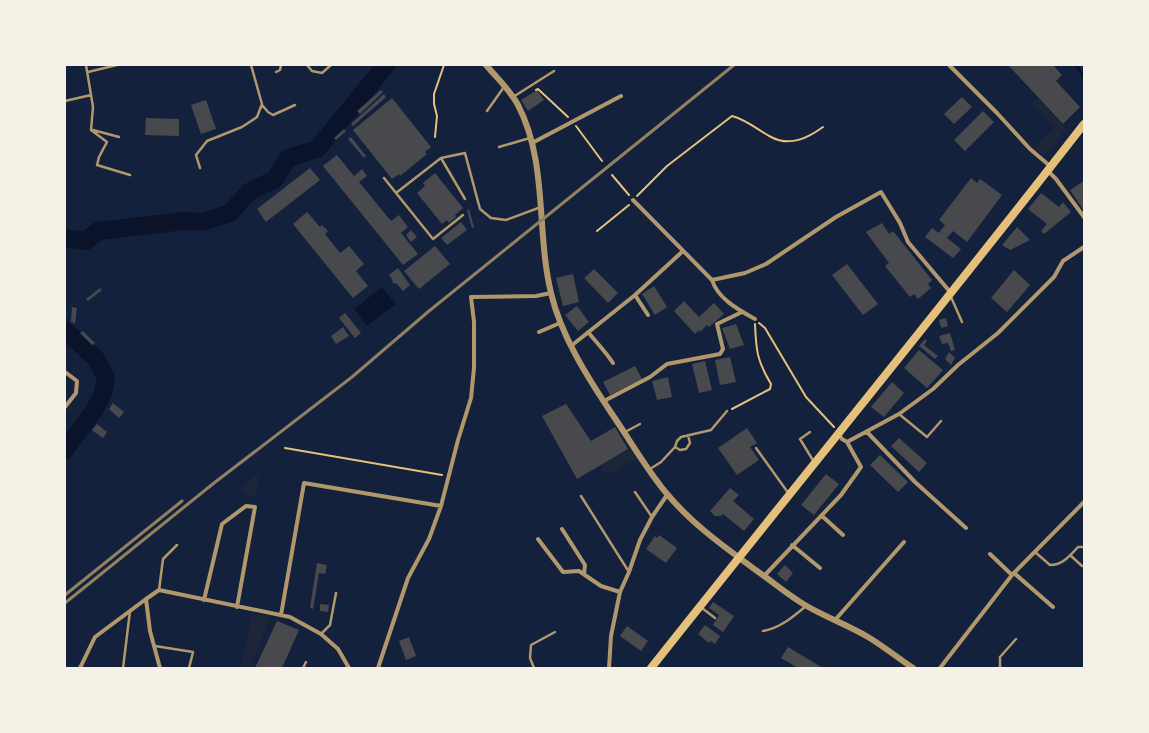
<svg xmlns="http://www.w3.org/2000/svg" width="1149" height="733" font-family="'Sofia Sans Condensed',sans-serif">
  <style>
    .green { fill: #1d2539 }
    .water { fill: #0b132b }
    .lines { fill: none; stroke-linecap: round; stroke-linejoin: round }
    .stream { stroke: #0b132b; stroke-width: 3 }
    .river { stroke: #0b132b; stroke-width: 18 }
    .building { fill: #48494c }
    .path { stroke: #e5c07b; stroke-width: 2 }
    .service { stroke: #b1986c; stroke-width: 2.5 }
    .minor { stroke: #b1986c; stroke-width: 4 }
    .tertiary { stroke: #b1986c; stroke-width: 6 }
    .primary { stroke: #e5c07b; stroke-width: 8 }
    .rail { stroke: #918062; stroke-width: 3 }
  </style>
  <rect width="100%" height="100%" fill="#14213d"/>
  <!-- green -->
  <path class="green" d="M1038 98 1066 129 1046 154 1039 152 1033 148 1054 128 1033 103Z
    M631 449 637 458 606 475 601 465Z
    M259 473 256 496 250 495 248 497 241 488Z
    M252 614 271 617 249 668H239L244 656Z"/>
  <!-- water -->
  <path class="water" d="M382 287 396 304 367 326 354 309Z"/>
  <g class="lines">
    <!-- stream -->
    <path class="stream" d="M1076 65 1084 77"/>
    <!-- river -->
    <path class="river" d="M65 238 86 241 98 231 184 221 203 222 230 213 249 192 275 179 288 158 317 149 386 65
      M65 330 96 359 106 378 103 394 93 412 65 450"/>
  </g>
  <!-- building -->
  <path class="building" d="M1008 65H1053L1062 75 1056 81 1080 107 1063 124Z
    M381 90 383 92 360 114 357 111Z
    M537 90 544 100 528 111 521 100Z
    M384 94 386 97 353 126 351 124Z
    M962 97 972 107 954 124 944 114Z
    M392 98 431 147 425 152 427 154 400 176 399 174 392 179 353 130Z
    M206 100 216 129 201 134 191 105Z
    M983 111 994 122 965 151 954 140Z
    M146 118 179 119V136L145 135Z
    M344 129 346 131 336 140 334 138Z
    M351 137 366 156 364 158 348 139Z
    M337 155 354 176 362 169 367 176 359 182 391 221 399 215 408 227 401 233 418 254 403 265 323 166Z
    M310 168 320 180 266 222 257 209Z
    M435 173 463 208 455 215 456 217 449 223 447 220 442 224 417 193 425 186 423 183Z
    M971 178 977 183 980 179 1002 195 967 242 953 231 947 238 961 249 953 258 925 237 932 228 939 233 945 225 939 220Z
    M1084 181V211L1070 190Z
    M1041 193 1059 207 1063 202 1071 212 1044 234 1041 231 1047 224 1028 209Z
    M469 209 474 227 472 228 467 210Z
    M307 212 320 227 322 225 328 231 325 234 340 253 349 246 364 264 356 271 368 286 353 298 293 224Z
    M461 222 467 230 447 245 441 238Z
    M882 223 889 234 893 231 932 280 928 284 931 288 918 299 914 294 910 297 885 266 889 263 866 232Z
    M1017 227 1030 240 1010 250 1002 245Z
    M411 230 417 237 411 242 406 235Z
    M435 246 450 264 419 289 404 271Z
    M847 264 878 304 863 315 832 275Z
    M398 268 410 285 403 291 396 283 395 284 392 282 393 281 389 275Z
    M594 269 618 293 608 303 584 278Z
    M1014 270 1030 285 1007 312 991 298Z
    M573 274 579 302 563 306 556 278Z
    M654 286 667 307 655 315 642 294Z
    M100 288 102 290 88 301 86 299Z
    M684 301 699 317 714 303 724 314 709 327 707 325 700 332 699 330 695 334 674 311Z
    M577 306 589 322 578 331 565 315Z
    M72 307 77 308 75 323 71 322Z
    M345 313 361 333 355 338 339 318Z
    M946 318 948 326 941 328 939 320Z
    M736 324 744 345 730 349 722 328Z
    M343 327 349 336 336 344 331 336Z
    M83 331 95 343 92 345 80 333Z
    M950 333 955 350 951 351 948 343 942 344 939 336Z
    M925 339 927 341 924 345 938 356 935 359 919 346Z
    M919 350 943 370 927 388 904 368Z
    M949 352 955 358 951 365 945 359Z
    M730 357 736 382 720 385 715 360Z
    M705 361 712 390 699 393 692 364Z
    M635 366 642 379 610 395 603 382Z
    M668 377 672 397 657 400 652 381Z
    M892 382 904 393 884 417 871 407Z
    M113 403 124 412 119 418 109 409Z
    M566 404 591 441 615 427 628 449 577 479 542 416Z
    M97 424 107 432 103 438 92 430Z
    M747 428 757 443 750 447 759 460 737 475 718 448Z
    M899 438 927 463 919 472 891 446Z
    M880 455 908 482 898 492 870 465Z
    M826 474 839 484 814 515 801 505Z
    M730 488 739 495 733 501 754 519 744 531 723 514 721 516H715L710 511Z
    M659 535 677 548 666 563 646 549 655 536 657 538Z
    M317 563 327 565 325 574 319 573 313 609 310 608Z
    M785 565 793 573 786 582 777 574Z
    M713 602 734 616 723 632 713 625 719 615 709 608Z
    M320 604 329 605 328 612 320 611Z
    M277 621 299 630 282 668H255Z
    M705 625 720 636 715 644 711 641 709 643 698 634Z
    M627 626 648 641 641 651 620 636Z
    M409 637 416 656 406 660 399 641Z
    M788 647 823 668H798L781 658Z"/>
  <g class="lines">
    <!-- path -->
    <path class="path" d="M536 90 538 89 568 117
      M576 126 602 161
      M435 137 437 116 434 104V94L444 65
      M612 175 629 195
      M637 196 667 166 732 116C747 120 758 130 771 137 790 147 808 138 823 127
      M597 231 629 205
      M759 323 765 328 806 397 834 427
      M732 409 770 389 771 384C757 361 756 350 755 324
      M285 448 442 475"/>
    <!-- service -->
    <path class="service" d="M86 65 93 107 91 130 107 142 99 157 97 165 130 175
      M307 65 312 71 322 73 331 65
      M88 72 117 65
      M276 72 280 70 281 65
      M513 97 554 71
      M65 101 91 95
      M262 105 268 112 273 115 295 105
      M487 111 504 87
      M93 130 119 137
      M499 147 530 138
      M441 158 465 199
      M200 168 196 155 207 141 242 127 257 117 262 104 251 65
      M384 178 433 239 463 215
      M396 193 441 158 465 153 480 209 491 218 506 220 541 207
      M951 297 962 322
      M899 414 927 437 941 421
      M625 432 640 424
      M810 432 800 439 814 462
      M675 447 680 450 686 449 690 443 688 435
      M756 448 789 494
      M650 469 661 462 675 447 677 441 681 437 711 430 727 411
      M635 492 652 517
      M581 496 629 572
      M1035 552 1050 565C1062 565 1070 556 1078 547H1084
      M1070 555 1082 566H1084
      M159 590 163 559 177 545
      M702 608 715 618
      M763 631C780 628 793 617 806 606
      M321 634 330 625 336 593
      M155 646 193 652 189 668
      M123 668 130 611
      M303 668 306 662
      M534 668 530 658 531 645 555 632
      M1000 668V657L1016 639"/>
    <!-- minor -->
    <path class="minor" d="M949 65 997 113 1030 149 1050 166
      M532 143 621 96
      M1048 171 1056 179 1084 217
      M633 200 712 280C718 299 739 310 755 319
      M712 280 745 273 766 264 836 217 881 192 900 223 908 242 951 293
      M635 295 648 315
      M539 332 560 323
      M588 332C597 343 605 351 613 363
      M571 346 635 295 683 251
      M65 372 77 381 76 393 65 407
      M604 401 650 377 667 364 720 354 723 349 717 324 742 312
      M867 432 915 482 966 528
      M847 442 899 414 933 389 958 365 998 333 1054 277 1063 261 1084 247
      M822 516 843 535
      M562 529 585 565 584 574
      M538 539 563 572 579 571 601 586 620 592
      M792 545 820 568
      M990 554 1012 575
      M1014 573 1053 607
      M764 576 841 495 861 467 847 442 842 439 838 433
      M146 599 159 590 290 617 321 634 338 649 349 668
      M204 600 222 524 246 506 255 507 237 607
      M281 615 304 483 441 506
      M835 620 904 542
      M80 668 95 637 146 599 150 631 160 668
      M378 668 408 578 429 539 441 506 458 440 471 398 474 368V322L471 297 536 296 551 293
      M609 668 611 636 620 592 629 572 640 540 652 517 667 495
      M940 668 1012 575 1084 502"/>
    <!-- tertiary -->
    <path class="tertiary" d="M486 65C497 78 510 90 518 105 548 163 536 231 551 293 561 336 588 378 612 414 630 440 648 472 668 495 693 525 726 548 757 571 773 582 788 595 805 605 825 617 848 625 868 637 883 646 898 658 913 668"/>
    <!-- primary -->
    <path class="primary" d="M651 668C795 486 942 307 1084 124"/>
    <!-- rail -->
    <path class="rail" d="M65 595 182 501
      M65 603 214 483 352 377 429 311 734 65"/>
  </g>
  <!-- border -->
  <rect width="1149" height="733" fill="none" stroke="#f6f1e7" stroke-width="132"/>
</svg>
